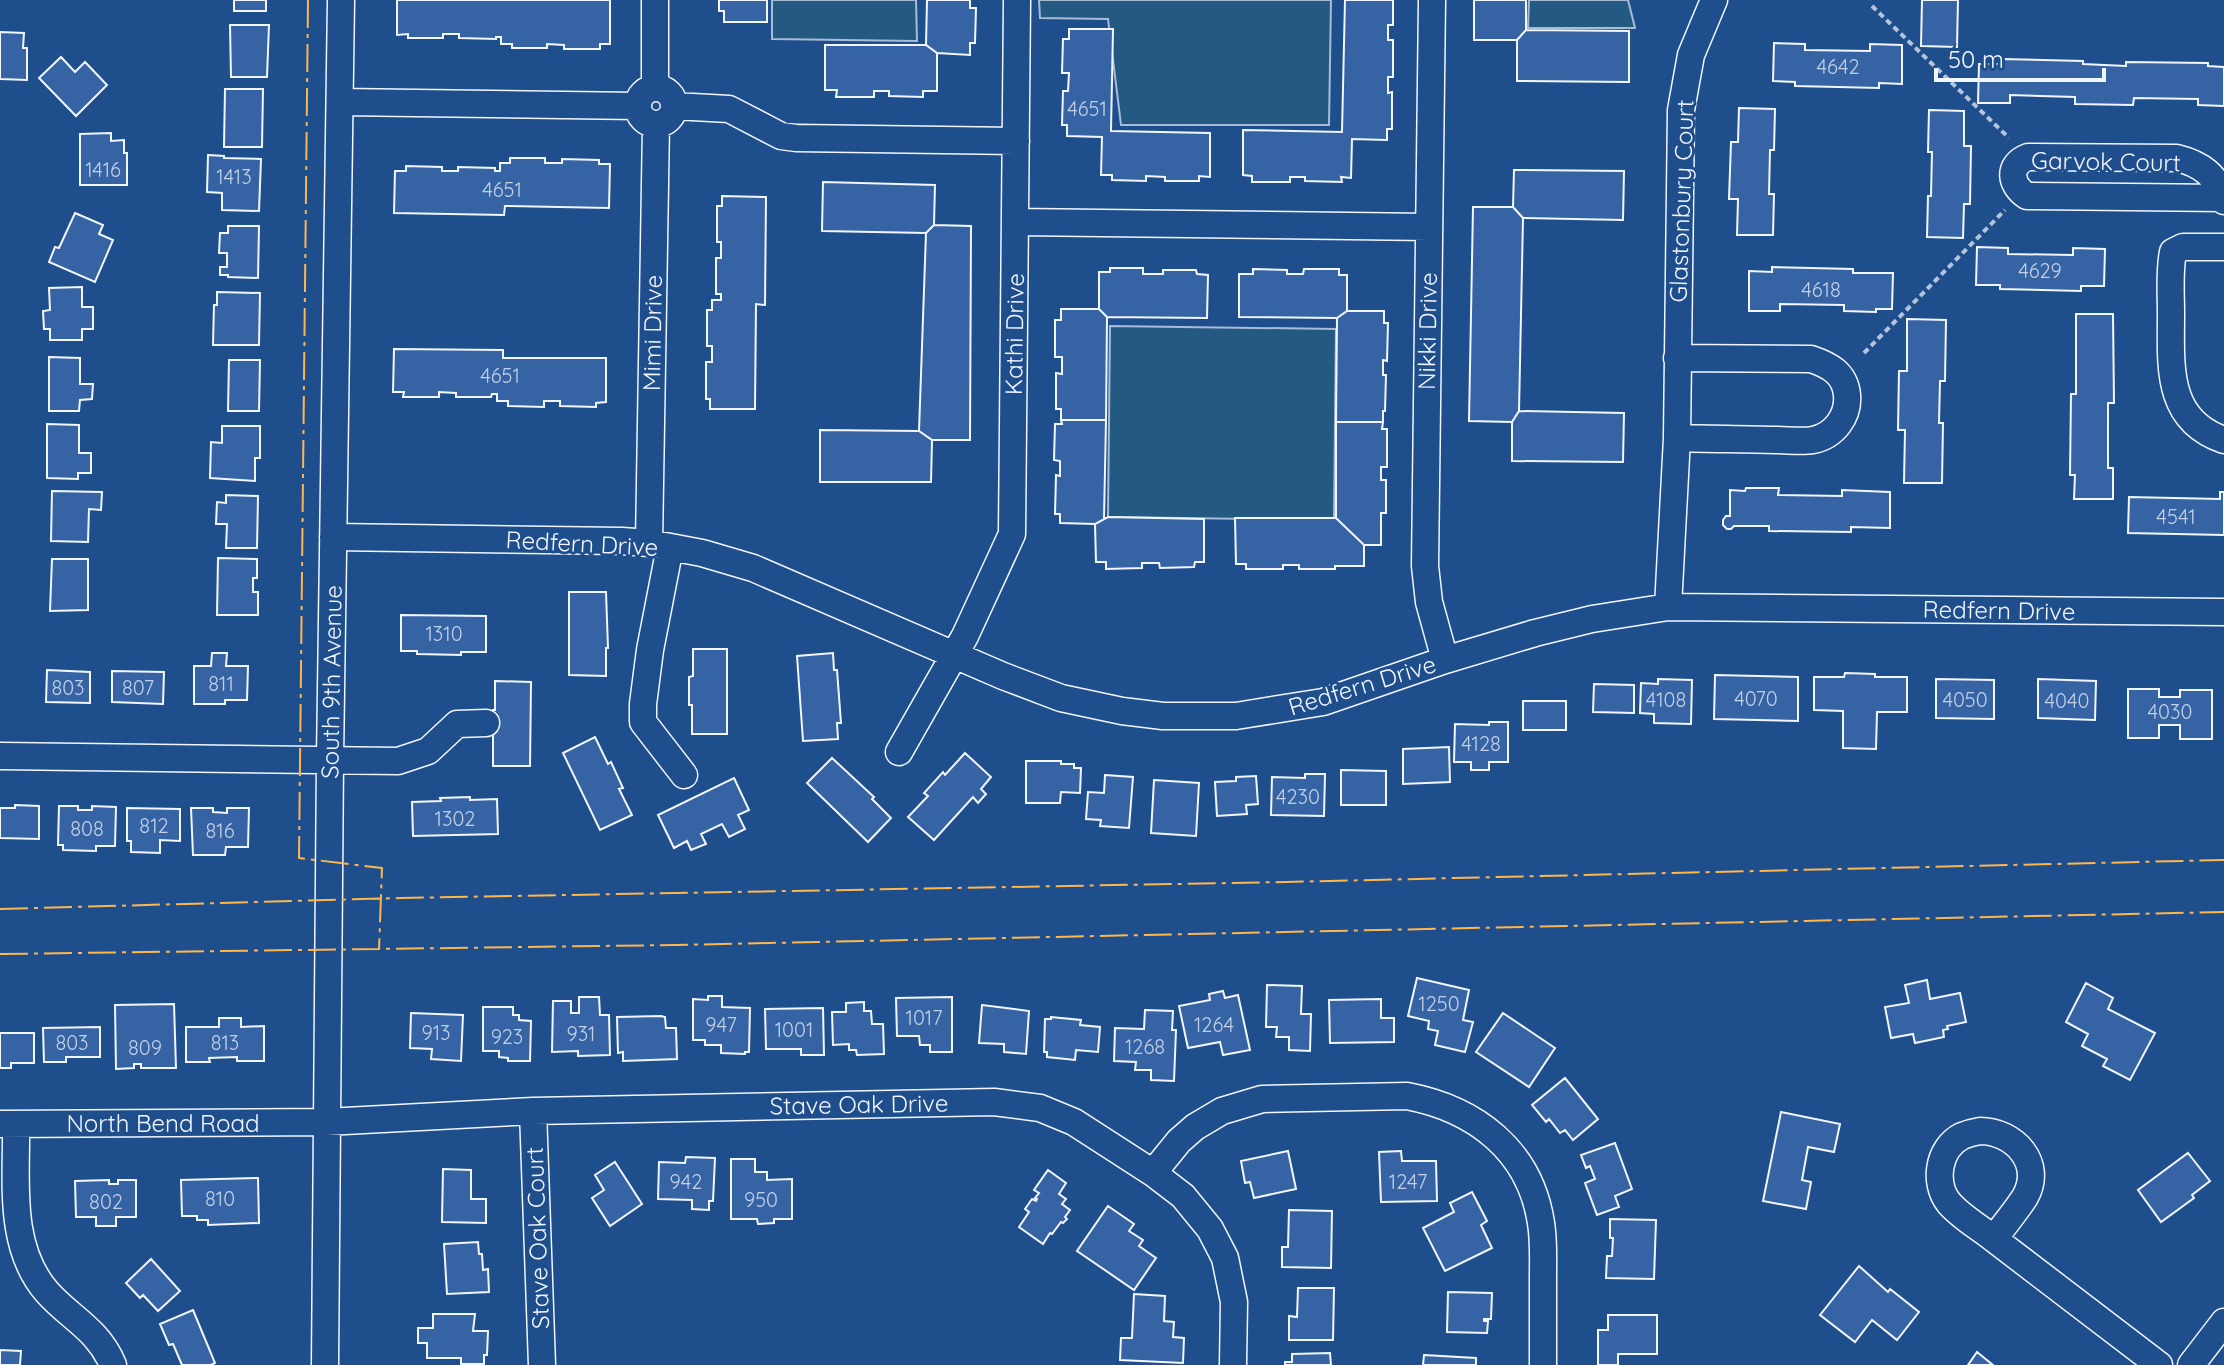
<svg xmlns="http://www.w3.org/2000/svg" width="2224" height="1365" font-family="Quicksand,sans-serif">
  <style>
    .green { fill: #245a82; stroke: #a8bbd7; stroke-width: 2 }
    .building { fill: #3563a3; stroke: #f2f6ff; stroke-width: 2 }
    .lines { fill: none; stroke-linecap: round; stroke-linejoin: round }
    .minor-casing { stroke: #f2f6ff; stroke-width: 29 }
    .path { stroke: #b3c4dc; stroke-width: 4; stroke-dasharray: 6 4; stroke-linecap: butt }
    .minor { stroke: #1f4e8c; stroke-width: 26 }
    .power { stroke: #ffb74d; stroke-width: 2; stroke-dasharray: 28 6 4 6; stroke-linecap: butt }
    .labels { text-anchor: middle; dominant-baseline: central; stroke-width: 6; stroke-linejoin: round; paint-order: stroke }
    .number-label { font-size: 20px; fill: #c3d1e8 }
    .street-label { font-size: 24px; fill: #f2f6ff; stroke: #1f4e8c }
  </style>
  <rect width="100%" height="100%" fill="#1f4e8c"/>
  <!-- green -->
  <path class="green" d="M772 0H916L917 41 772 39Z
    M1039 0H1331L1329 125H1121L1108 19 1040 18Z
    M1529 0H1628L1635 28H1528Z
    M1110 326 1336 329 1334 520 1108 517Z"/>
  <!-- building -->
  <path class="building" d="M234 0H266V11H234Z
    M397 0H610V44H600V49H564V45L547 44V48H512V44H501V37H496V39L459 38V34H443V38H408V34L397 35Z
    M719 0H767V22H724V11H719Z
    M927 0H970V8H976L975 43H970V55L937 53 926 45Z
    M1345 0H1393V25H1388V40H1393V77H1388V93L1392 92V129H1387V140L1352 139 1351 178 1341 177 1342 182 1305 181V177H1290V182H1252V176L1243 175V130L1342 132Z
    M1474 0H1526V30L1517 40H1474Z
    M1922 0H1958L1957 47 1921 46Z
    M230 25H269L267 77H231Z
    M1069 29H1113L1111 131 1210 133V177L1199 176V181H1165V177L1146 176V181L1112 180V175H1101L1102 137 1067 136V125H1062L1063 91H1068L1069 73H1062L1063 39H1069Z
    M1526 30 1629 31V82L1517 81V40Z
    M0 32 24 33 23 48H27V80L0 79Z
    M1774 43 1805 44V50L1870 51V44L1902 45V84L1879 83V88L1795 86V82L1773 81Z
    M825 45H926L937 53V91H923V97L889 96V91H874V97H836L837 90H825Z
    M61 57 75 72 85 62 107 85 76 116 39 78Z
    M2002 59 2083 61V64L2126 66V62L2208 63V66L2224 67V106L2198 105V99L2134 98 2133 105 2075 104V97L2010 95V103H1978L1979 64H2002Z
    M225 89H263L262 147H224Z
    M1739 108 1775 109 1774 150H1770L1769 194H1774L1773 235H1737L1738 199H1729L1731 142H1738Z
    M1929 110 1964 111V146H1971L1970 204H1964L1963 238 1927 237 1928 196H1931L1932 152H1928Z
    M111 133V141L124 140V153H127V185H80V134Z
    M208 155 224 156V158L261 159 259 211 222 210V193L207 192Z
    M510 158H545V163H562V159L599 160V164H610L609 208 505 206 504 215 394 213 395 171H406V166L442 167V171H458V167L495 168V171H500V163H510Z
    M1514 170 1624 171 1623 220 1523 218 1513 207Z
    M823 182 935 185 934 225 926 233 822 231Z
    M722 196 766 197 765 305 756 304 755 409H710V399H706V362H712V346H707V310H712V300H721V294H716V258H721V242H717V206H722Z
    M1473 207H1513L1523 218 1519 411 1512 422 1469 421Z
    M75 213 103 225 99 234 113 240 95 282 49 262 55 247 59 248Z
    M934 225 971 226 970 440H932L919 431 926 233Z
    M228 226H259L258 278 228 277V275H220V267H227V253H219L220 233H228Z
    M1977 247 2008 248V254L2073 255V248L2105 249 2104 286H2081V291L2000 289V285H1976Z
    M1772 267 1853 269V273H1893L1892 309H1876V312L1844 311V305L1780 304V311H1749V271L1772 272Z
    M1110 268H1143V274H1163V270H1196L1197 274 1208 275 1207 318 1107 317 1099 309V272H1110Z
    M1253 269 1287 270V274H1303L1304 269H1339V275H1347V311L1337 318 1239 317V274H1253Z
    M82 287V307H93V329H82V340H50V329H44L43 311 50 310 49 288Z
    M217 292 260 293 259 345H213L214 305H217Z
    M1061 309H1099L1107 317 1106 420H1061V409H1056V373L1062 374V357H1055V320H1061Z
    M1347 311H1384V323H1388L1387 361 1383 360V375H1386L1385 411H1383V422H1336L1337 318Z
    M2076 314H2113L2114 403H2108V468H2113V499H2074L2075 475H2070L2071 394H2076Z
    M1907 319 1946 320 1945 381H1940L1939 423H1943L1942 483H1904L1905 430H1898L1899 371H1907Z
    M394 349 503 350V358H606V402L596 403V407L560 406V401H544V407L508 406V401H497V394H492L491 397H456V393L439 392V397H403L404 392H393Z
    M49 357 80 358V384H93L92 399 80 400 79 411H49Z
    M229 360H260L259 411H228Z
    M1519 411 1624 413 1623 462 1512 461V422Z
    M1061 420H1106L1104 519 1095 524 1060 523V514H1055L1056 475 1060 476V461L1054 460 1055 424H1062Z
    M1336 422H1383L1382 429H1387V467H1381V480H1386V513H1381V545H1364L1336 518Z
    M47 424 79 425V453H91V473H78V479L47 478Z
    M222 426H260V458H255V481L210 478 211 442 222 443Z
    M820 430 919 431 932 440 931 482H820Z
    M1746 488H1779L1778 495 1842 496V490L1890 492V528L1851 527V532L1769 531V526H1734L1731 529H1727L1723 525V520L1726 516H1730V490L1745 491Z
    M52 491 102 492 101 510 89 509 88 542 51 541Z
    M2220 492H2224V535L2128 533 2129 497 2220 499Z
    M226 495 258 496 257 548H226L227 524H216L217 502 226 503Z
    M1108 517 1204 519V562H1195L1194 567 1160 568 1159 563H1142V568L1106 569V562H1096L1095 524Z
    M1235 518H1336L1364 545V566H1335V569H1299V565H1283V569H1246V564H1236Z
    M218 558 257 559V578H253V592H258V615H217Z
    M52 559H88V610L50 611Z
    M569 592H606L608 648H606V676L569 675Z
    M401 615 486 616V652H461V655L417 654V651H401Z
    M693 649H727V734H692V705H689V677L693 676Z
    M212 653H227L226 666H248L247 700H225V704H194V666H211Z
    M833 653 834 670H837L841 723H837L838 739 803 741 797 656Z
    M47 670 90 672V703L46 702Z
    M112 671 164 672 163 704 112 702Z
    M1845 673 1875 674V677H1907V712H1877L1876 749 1843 748V711L1814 710V677H1844Z
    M1715 675 1798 677V721L1714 719Z
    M1658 679 1692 680 1691 724 1654 723V714L1640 713 1641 683 1658 684Z
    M1936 679 1994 680V719L1936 718Z
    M2038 679 2096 681 2095 720 2038 718Z
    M495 681 531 682 530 766H493V710H495Z
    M1594 684 1634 685V713L1593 712Z
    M2128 689H2159V697H2180V690H2212V739H2180V725H2159V738H2128Z
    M1523 701H1566V730H1523Z
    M1489 722H1508V762H1489V770H1471V762H1454L1455 724 1489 725Z
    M595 737 608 764 611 762 623 788 619 789 632 815 600 830 563 753Z
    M1449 747 1450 782 1403 784V749Z
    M965 753 991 777 981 789 986 794 978 803 973 797 934 840 908 817 928 796 924 793 943 772 945 775Z
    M832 758 874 797 872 799 891 818 868 842 807 783Z
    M1026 761H1061V764H1074V768H1081L1080 793 1061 792 1060 803H1026Z
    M1341 770 1386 771V805H1341Z
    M1305 774H1325L1324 816 1271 815 1272 777 1305 778Z
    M1105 775 1133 777 1129 828 1100 826 1101 820 1086 819 1088 792 1104 793Z
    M1256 776 1258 804 1246 805 1247 814 1217 816 1215 782 1236 781V777Z
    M734 778 749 810 738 815 745 829 729 837 722 824 701 834 706 844 691 850 687 841 674 848 658 815Z
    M1154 780 1199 783 1196 836 1151 833Z
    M470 797V800L497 799 498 834 413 836 412 802 441 801 440 798Z
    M15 805 39 806V839L0 838V808H15Z
    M59 806H78V810H92V806L116 807 115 846H96V851L63 850V845H58Z
    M127 808 180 809V841L160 840V853L131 852V841H127Z
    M191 808H213V812L227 813V808H249L248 847H226L225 855H193Z
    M1417 978 1469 990 1463 1020 1473 1022 1465 1052 1435 1045 1438 1031 1428 1029 1429 1021 1408 1016Z
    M1927 980 1930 999 1960 993 1966 1022 1947 1026 1948 1029 1943 1030 1944 1037 1915 1043 1913 1034 1891 1038 1885 1007 1909 1003 1905 985Z
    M2086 983 2113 998 2108 1009 2155 1033 2130 1080 2103 1066 2107 1059 2082 1046 2088 1034 2066 1022Z
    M1267 985 1302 986 1301 1014H1311L1310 1051 1289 1050V1037H1276L1277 1027H1266Z
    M1223 991 1225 998 1238 995 1250 1050 1223 1055 1220 1042 1188 1048 1179 1006 1210 1000 1209 994Z
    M708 996H722V1007L750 1008 749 1052H745V1054L721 1053V1045H705V1040H693V999L708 1000Z
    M579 997H599L600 1015H609L610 1055 578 1056V1051L552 1052 553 1001H571V1013H579Z
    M952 997V1052H930V1045H920L919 1036H897L896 998Z
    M1381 999V1018H1394V1042L1330 1043 1329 1000Z
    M864 1002V1011H871L872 1024H883L884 1054 857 1055 856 1050H849V1044L833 1045 832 1012H846V1003Z
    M174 1004 176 1068H141V1064H134V1068L116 1069 115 1005Z
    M982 1005 1029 1011 1026 1054 1004 1052V1044L979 1043Z
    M483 1007H513V1015H519V1020L531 1021 530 1061H508V1058L499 1057V1051H483Z
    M823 1008 824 1055H801V1049H766L765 1009Z
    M1145 1010 1173 1011 1172 1030H1176L1174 1081 1151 1080V1070H1135L1136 1062 1114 1061 1115 1028 1144 1029Z
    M411 1013 463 1015 461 1061 431 1059 432 1049 410 1048Z
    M1503 1013 1555 1048 1529 1087 1476 1052Z
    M661 1016 665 1017 666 1028H676L677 1059 623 1061V1052L618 1053 617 1017Z
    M1051 1017 1081 1020 1080 1025 1100 1027 1098 1052 1076 1050 1075 1060 1047 1057V1052H1044L1045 1019H1051Z
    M219 1018H241V1027L264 1026V1061H237V1057L209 1058 210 1062H186V1027H219Z
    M100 1027V1057H66V1062H44L43 1028Z
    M0 1033H34V1063H11V1068H0Z
    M1565 1078 1598 1119 1573 1140 1565 1130 1560 1133 1549 1119 1546 1122 1532 1105Z
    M1781 1112 1840 1124 1834 1152 1808 1147 1802 1180 1811 1182 1806 1209 1763 1201Z
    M1615 1143 1632 1189 1615 1196 1619 1207 1597 1215 1585 1183 1595 1179 1590 1166 1586 1168 1581 1155Z
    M1288 1151 1296 1189 1254 1198 1250 1182 1245 1183 1241 1161Z
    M1401 1151 1402 1161H1436L1437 1201 1381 1202 1379 1152Z
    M2188 1153 2210 1181 2192 1195 2194 1198 2161 1222 2138 1190Z
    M686 1157 715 1158 713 1201H709V1210L692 1209V1200L658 1199 659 1162 685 1163Z
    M731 1159H755V1172H767V1180L792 1179V1219H774V1223L758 1224 757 1219H731Z
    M615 1162 642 1204 610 1226 592 1198 604 1190 595 1175Z
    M443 1169 471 1170V1199H486V1223L442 1222Z
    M1048 1170 1066 1183 1059 1194 1066 1199 1062 1204 1070 1210 1065 1217 1067 1219 1063 1223 1061 1222 1052 1234 1050 1233 1043 1244 1019 1227 1029 1212 1025 1209 1032 1199 1036 1201 1037 1199 1035 1198 1039 1193 1034 1190Z
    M258 1178 259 1223 208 1225V1220H197V1216H182L181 1180Z
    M109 1180V1184H118V1180H136V1217H116V1226H96V1217H76L75 1181Z
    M1472 1192 1487 1221 1481 1225 1492 1248 1445 1271 1423 1228 1454 1212 1450 1203Z
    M1108 1206 1134 1224 1129 1231 1143 1240 1139 1246 1156 1258 1134 1290 1077 1251Z
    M1289 1210 1332 1211 1331 1268 1282 1267V1247H1288Z
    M1610 1219 1656 1220 1654 1279 1606 1278 1607 1256H1612L1613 1238H1610Z
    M478 1242 479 1254H482L483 1270 488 1269 489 1292 447 1294 444 1244Z
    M151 1259 180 1291 158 1311 143 1295 140 1298 126 1283Z
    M1859 1266 1888 1292 1890 1289 1919 1312 1897 1340 1872 1320 1855 1342 1820 1315Z
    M1298 1288H1334L1333 1340H1289V1316L1297 1317Z
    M1448 1292 1492 1293 1491 1319H1484V1321H1488L1487 1333 1447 1332Z
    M1134 1294 1165 1296 1164 1321 1174 1322 1173 1337 1184 1338 1183 1363 1120 1360 1121 1338H1132Z
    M193 1310 215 1363 211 1365H182L173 1344 169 1345 160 1324Z
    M433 1314H475L473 1331H488L487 1355H484V1364H461V1358H427V1343H418V1328H433Z
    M1608 1315H1657V1354H1618V1365H1598V1330H1608Z
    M0 1350 21 1351 20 1365H0Z
    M1977 1352 1993 1365H1968Z
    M1330 1353 1331 1365H1285V1362H1292V1354Z
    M1424 1355 1476 1358V1365H1423Z"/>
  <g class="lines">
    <defs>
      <path id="minor" d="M1432 0 1425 566 1429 602 1445 660
        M655 87V0
        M638 106a18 18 0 1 1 36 0a18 18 0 1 1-36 0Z
        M340 102 638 106
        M674 106 729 109 781 136 796 138 1016 141
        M2224 198 2027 196C2010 185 2007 165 2028 157L2177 158C2201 164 2217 175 2224 201
        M1015 222 1429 227
        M2224 247H2183L2173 252C2169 272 2171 294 2171 314 2171 365 2165 420 2224 440
        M1677 438C1710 439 1743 439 1776 440 1788 440 1802 442 1813 440 1834 436 1849 416 1847 395 1845 373 1829 365 1811 359L1677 358
        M333 537 622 541 649 543 702 553 753 568 1003 676 1061 698 1122 711 1163 716H1236L1323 702 1445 660 1535 633 1592 619 1668 607 2224 612
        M649 543 656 124
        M670 547 650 650 643 704V722L684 775
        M1668 607 1677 438 1681 110 1691 55 1714 0
        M899 752 965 636 1012 534 1017 0
        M0 756 398 761 428 751 457 724 486 723
        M533 1111 542 1365
        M0 1124 326 1122 533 1111 994 1102 1040 1108 1074 1122 1153 1173 1183 1196 1210 1229 1225 1258 1234 1302 1233 1365
        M16 1124C17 1179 7 1246 47 1292 71 1319 98 1329 113 1365
        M1980 1131C2014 1131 2044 1163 2025 1197 2016 1211 2004 1225 1994 1239 1979 1227 1961 1217 1949 1203 1933 1183 1938 1148 1962 1136 1967 1134 1974 1132 1980 1131Z
        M1153 1173 1179 1141 1195 1127 1222 1111 1262 1099 1407 1096C1475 1109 1530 1150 1541 1223 1544 1241 1543 1260 1543 1278 1543 1307 1543 1336 1543 1365
        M1994 1239 2159 1365
        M325 1365 330 759 341 0
        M2191 1365 2224 1322"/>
    </defs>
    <!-- minor casing -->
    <use href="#minor" class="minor-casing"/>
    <!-- path -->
    <path class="path" d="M1872 6 2009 138
      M1864 353 2005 210"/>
    <!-- minor -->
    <use href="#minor" class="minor"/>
    <!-- power -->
    <path class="power" d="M308 0 299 858 382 868 379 950
      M0 909 401 898 1286 882 2224 860
      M0 954 675 945 2224 912"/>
  </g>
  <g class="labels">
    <!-- number labels -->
    <g class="number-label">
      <text x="1838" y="66">4642</text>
      <text x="1087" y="108">4651</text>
      <text x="103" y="169">1416</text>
      <text x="234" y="176">1413</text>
      <text x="502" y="189">4651</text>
      <text x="2040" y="270">4629</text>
      <text x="1821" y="289">4618</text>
      <text x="500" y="375">4651</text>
      <text x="2176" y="516">4541</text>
      <text x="444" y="633">1310</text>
      <text x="221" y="683">811</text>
      <text x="68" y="687">803</text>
      <text x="138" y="687">807</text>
      <text x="1756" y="698">4070</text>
      <text x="1666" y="699">4108</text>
      <text x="1965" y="699">4050</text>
      <text x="2067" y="700">4040</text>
      <text x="2170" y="711">4030</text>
      <text x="1481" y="743">4128</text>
      <text x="1298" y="796">4230</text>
      <text x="455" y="818">1302</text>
      <text x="154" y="825">812</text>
      <text x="87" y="828">808</text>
      <text x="220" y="830">816</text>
      <text x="1439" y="1003">1250</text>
      <text x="924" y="1017">1017</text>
      <text x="721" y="1024">947</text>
      <text x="1214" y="1024">1264</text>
      <text x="794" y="1029">1001</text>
      <text x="436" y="1032">913</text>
      <text x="581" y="1033">931</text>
      <text x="507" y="1036">923</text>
      <text x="72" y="1042">803</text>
      <text x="225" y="1042">813</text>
      <text x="1145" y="1046">1268</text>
      <text x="145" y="1047">809</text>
      <text x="686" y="1181">942</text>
      <text x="1408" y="1181">1247</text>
      <text x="220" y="1198">810</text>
      <text x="761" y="1199">950</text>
      <text x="106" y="1201">802</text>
    </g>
    <!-- street labels -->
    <g class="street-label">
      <text transform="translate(2106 161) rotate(1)">Garvok Court</text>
      <text transform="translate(1681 201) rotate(-88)">Glastonbury Court</text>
      <text transform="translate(1427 331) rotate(-89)">Nikki Drive</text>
      <text transform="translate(652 333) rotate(-89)">Mimi Drive</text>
      <text transform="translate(1014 334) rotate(-89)">Kathi Drive</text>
      <text transform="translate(582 543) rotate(3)">Redfern Drive</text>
      <text transform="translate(1999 610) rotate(1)">Redfern Drive</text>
      <text transform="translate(331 682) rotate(-89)">South 9th Avenue</text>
      <text transform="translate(1362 685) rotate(-17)">Redfern Drive</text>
      <text transform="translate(859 1104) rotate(-1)">Stave Oak Drive</text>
      <text x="163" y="1123">North Bend Road</text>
      <text transform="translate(537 1238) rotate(-92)">Stave Oak Court</text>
    </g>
  </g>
  <!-- scale -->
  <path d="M1936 68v12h168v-12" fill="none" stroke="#f2f6ff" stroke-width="4"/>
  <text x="1948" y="68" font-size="24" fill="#f2f6ff" stroke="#1f4e8c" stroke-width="6" paint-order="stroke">50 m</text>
</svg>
